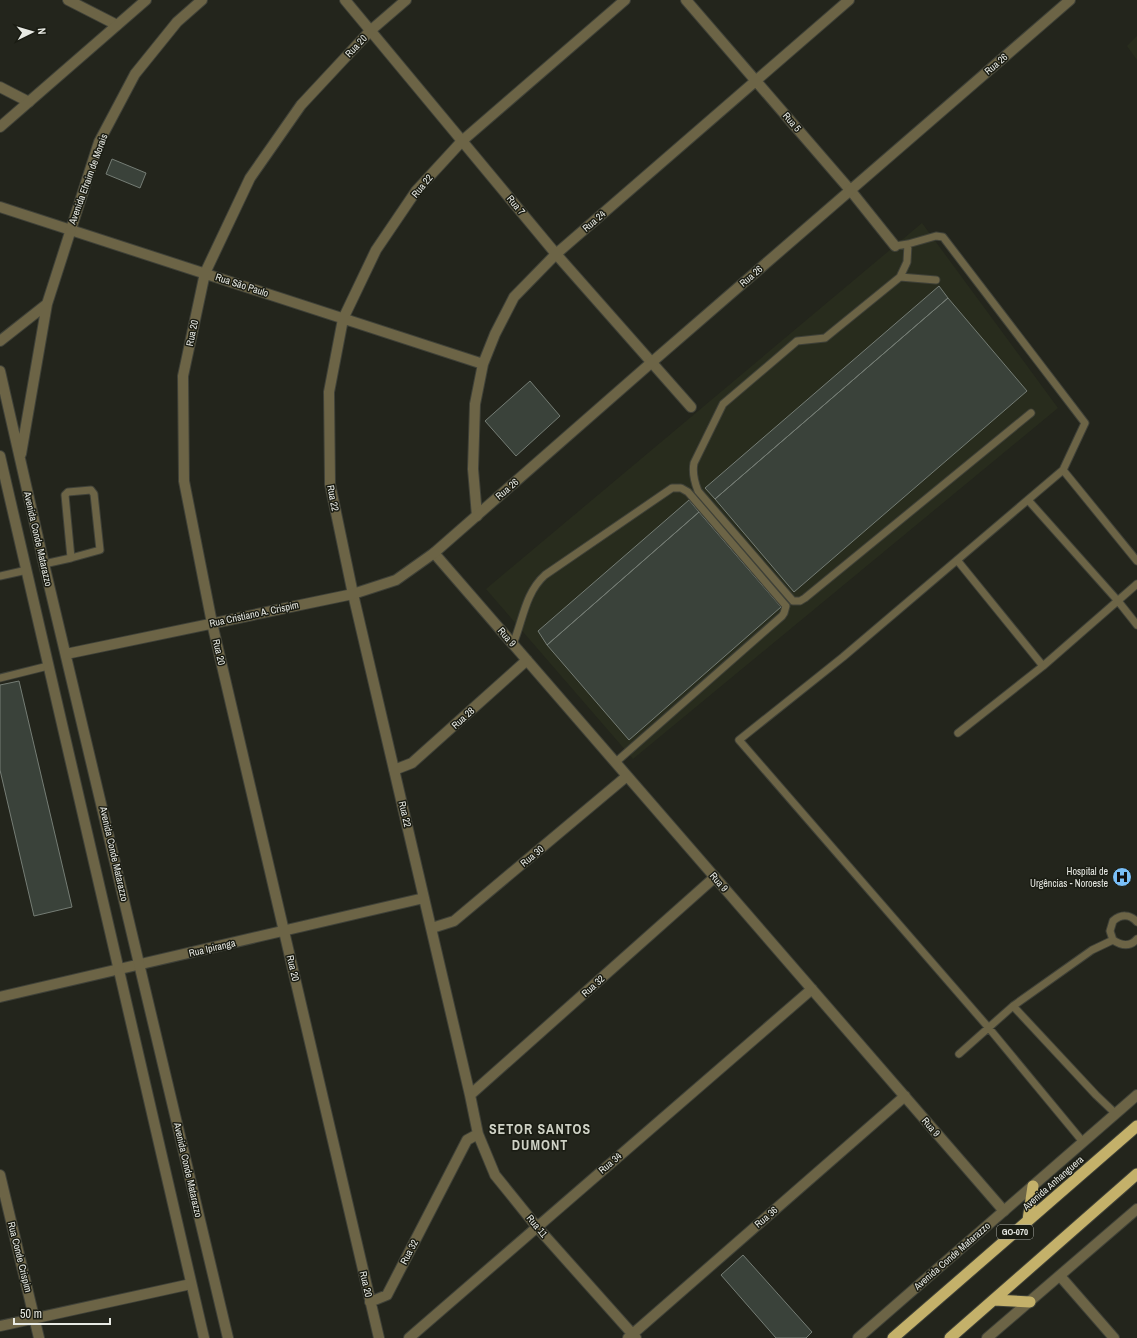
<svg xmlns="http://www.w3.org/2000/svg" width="1137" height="1338" font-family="'Archivo Narrow',sans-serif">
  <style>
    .built { fill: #282c1d }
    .building { fill: #3a423a; stroke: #757d75 }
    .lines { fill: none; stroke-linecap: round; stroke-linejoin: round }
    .service-casing { stroke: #3f4138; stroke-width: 9 }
    .minor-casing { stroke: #3f4138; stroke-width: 12 }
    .tertiary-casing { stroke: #3f4138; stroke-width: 12 }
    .trunk-casing { stroke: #3f4138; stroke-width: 13 }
    .service { stroke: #6c6446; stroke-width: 7 }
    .minor { stroke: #6c6446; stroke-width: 10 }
    .tertiary { stroke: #6c6446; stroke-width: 10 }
    .trunk { stroke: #c4b16a; stroke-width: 11 }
    .labels { text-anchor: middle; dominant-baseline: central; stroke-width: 3; stroke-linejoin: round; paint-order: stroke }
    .shield { fill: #1a1c13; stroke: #aaaca5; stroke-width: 1 }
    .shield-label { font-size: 9px; font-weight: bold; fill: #e8eae4 }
    .street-label { font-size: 10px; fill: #e8eae4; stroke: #1a1c13 }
    .poi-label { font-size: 10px; fill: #e8eae4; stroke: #1a1c13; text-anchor: end }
    .district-label { font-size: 14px; font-weight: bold; letter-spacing: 1px; fill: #ced1c5; stroke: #1a1c13 }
  </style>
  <rect width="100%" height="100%" fill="#23251c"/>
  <!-- built -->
  <path class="built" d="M1137 36V60L1127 46Z
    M922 223 1058 408 633 759 486 589Z"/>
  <!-- building -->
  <path class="building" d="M112 159 146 173 140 188 106 174Z
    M939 286 948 298 715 499 705 488Z
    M948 298 1027 391 794 592 715 499Z
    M530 381 560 416 516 456 485 421Z
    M689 500 699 512 547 645 538 631Z
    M699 512 781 607 629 740 547 645Z
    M19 681 72 907 34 916 0 770V685Z
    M743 1255 812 1332 806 1338H776L721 1275Z"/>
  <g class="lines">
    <defs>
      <path id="service" d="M908 244 907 262 900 277 825 338 797 341 723 404 694 463C692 473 694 481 698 491L793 601H800L805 598 1031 413
        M895 246 908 244 936 236 943 237 1085 423 1063 470 843 657 739 740 988 1027 1083 1142
        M900 277 936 280
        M1063 470 1137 561
        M1028 500 1118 601 1137 625
        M957 560 1043 666 958 733
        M44 564 71 558 100 550 94 494 91 490 68 492 65 495 71 558
        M0 576 27 570
        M513 644C523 620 525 593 545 575L672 488H681L688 492 786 606 784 613 782 616 616 762
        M1043 666 1137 584
        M0 678 48 666
        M1137 922C1130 914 1121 914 1113 921L1110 931 1113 940C1122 946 1130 947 1137 939
        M1013 1006 1096 1095 1116 1114
        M959 1054 1013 1006 1092 950 1113 940"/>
      <path id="minor" d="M68 0 117 25
        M345 0 556 254 691 407
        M625 0 462 141 416 191 376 250 343 319 329 392 330 484 353 594 470 1095 478 1134 495 1175 537 1227 636 1338
        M686 0 851 191 895 246
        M0 87 29 102
        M0 207 483 364
        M477 516 473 469 475 404 483 364 495 334 514 297 556 254 849 0
        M434 553 1004 1211
        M394 770 412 763 527 660
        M432 928 454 921 627 776
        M0 997 424 898
        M470 1095 715 877
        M0 1175 39 1338
        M1060 1276 1114 1338
        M370 1302 387 1295 467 1140 478 1134
        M0 1326 191 1284
        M379 1338 212 623 184 481 183 376 205 273 250 178 301 105 370 31 406 0
        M409 1338 812 989
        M628 1338 905 1096"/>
      <path id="tertiary" d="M0 127 146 0
        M0 341 47 304
        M0 371 44 564 228 1338
        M21 454 47 304 99 142 135 74 177 22 202 0
        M0 456 204 1338
        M66 654 353 594 396 580 434 553 652 362 1070 0
        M858 1338 1137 1095
        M987 1338 1137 1209"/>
      <path id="trunk" d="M1028 1220 1033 1186
        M994 1300 1030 1302
        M893 1338 1137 1126
        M950 1338 1137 1174"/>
    </defs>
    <!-- service casing -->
    <use href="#service" class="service-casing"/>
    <!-- minor casing -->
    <use href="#minor" class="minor-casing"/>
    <!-- tertiary casing -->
    <use href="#tertiary" class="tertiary-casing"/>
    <!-- trunk casing -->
    <use href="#trunk" class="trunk-casing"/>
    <!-- service -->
    <use href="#service" class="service"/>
    <!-- minor -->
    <use href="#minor" class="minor"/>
    <!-- tertiary -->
    <use href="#tertiary" class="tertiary"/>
    <!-- trunk -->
    <use href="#trunk" class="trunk"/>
  </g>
  <!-- icons -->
  <defs>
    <symbol id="hospital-disc" viewBox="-11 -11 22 22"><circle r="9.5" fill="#79bff8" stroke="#1a1c13"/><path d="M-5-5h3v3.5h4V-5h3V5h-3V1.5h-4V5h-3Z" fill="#111"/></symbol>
  </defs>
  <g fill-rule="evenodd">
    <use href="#hospital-disc" x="1111" y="866" width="22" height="22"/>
  </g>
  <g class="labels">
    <!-- shield labels -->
    <rect class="shield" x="997" y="1225" width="36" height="14" rx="3"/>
    <g class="shield-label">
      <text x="1015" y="1232">GO-070</text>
    </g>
    <!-- street labels -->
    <g class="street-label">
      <text transform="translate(356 46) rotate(-47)">Rua 20</text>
      <text transform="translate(996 64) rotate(-41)">Rua 26</text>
      <text transform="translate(792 122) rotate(49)">Rua 5</text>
      <text transform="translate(88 179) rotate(-70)">Avenida Efraim de Morais</text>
      <text transform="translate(422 186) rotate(-50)">Rua 22</text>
      <text transform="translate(516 205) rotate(50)">Rua 7</text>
      <text transform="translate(594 221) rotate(-41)">Rua 24</text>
      <text transform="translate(751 276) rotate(-41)">Rua 26</text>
      <text transform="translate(242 285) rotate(18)">Rua São Paulo</text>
      <text transform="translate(192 333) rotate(-78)">Rua 20</text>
      <text transform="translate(507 489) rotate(-41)">Rua 26</text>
      <text transform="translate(333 498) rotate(79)">Rua 22</text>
      <text transform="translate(38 539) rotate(77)">Avenida Conde Matarazzo</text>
      <text transform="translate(254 614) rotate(-12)">Rua Cristiano A. Crispim</text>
      <text transform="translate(507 637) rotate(49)">Rua 9</text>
      <text transform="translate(219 652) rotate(77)">Rua 20</text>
      <text transform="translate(463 718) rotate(-42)">Rua 28</text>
      <text transform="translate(405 814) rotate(77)">Rua 22</text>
      <text transform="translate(114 854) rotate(77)">Avenida Conde Matarazzo</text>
      <text transform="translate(532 856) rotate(-40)">Rua 30</text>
      <text transform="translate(719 882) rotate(49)">Rua 9</text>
      <text transform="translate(212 948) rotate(-13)">Rua Ipiranga</text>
      <text transform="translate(293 968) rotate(77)">Rua 20</text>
      <text transform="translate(593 986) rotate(-42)">Rua 32</text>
      <text transform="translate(931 1127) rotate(49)">Rua 9</text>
      <text transform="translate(610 1163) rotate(-41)">Rua 34</text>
      <text transform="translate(188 1170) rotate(77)">Avenida Conde Matarazzo</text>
      <text transform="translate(1053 1183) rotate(-41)">Avenida Anhanguera</text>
      <text transform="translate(766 1217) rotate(-41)">Rua 36</text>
      <text transform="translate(537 1226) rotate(50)">Rua 11</text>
      <text transform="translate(409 1252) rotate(-62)">Rua 32</text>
      <text transform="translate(952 1256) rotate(-41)">Avenida Conde Matarazzo</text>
      <text transform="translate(20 1257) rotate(76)">Rua Conde Crispim</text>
      <text transform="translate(366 1284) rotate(77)">Rua 20</text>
    </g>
    <!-- poi labels -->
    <g class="poi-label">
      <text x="1108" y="871">Hospital de<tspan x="1108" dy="12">Urgências - Noroeste</tspan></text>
    </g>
    <!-- district labels -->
    <g class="district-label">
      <text x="540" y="1129">SETOR SANTOS<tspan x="540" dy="16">DUMONT</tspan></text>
    </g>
  </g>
  <!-- north arrow -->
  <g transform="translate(32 32) rotate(85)" stroke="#1a1c13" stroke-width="3" paint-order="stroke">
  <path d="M0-3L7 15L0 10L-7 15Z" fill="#e8eae4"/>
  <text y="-6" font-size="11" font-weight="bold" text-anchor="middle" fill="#e8eae4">N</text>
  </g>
  <!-- scale -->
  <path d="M14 1318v6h96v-6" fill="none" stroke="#e8eae4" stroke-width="2"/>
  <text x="20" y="1318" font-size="12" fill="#e8eae4" stroke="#1a1c13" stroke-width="3" paint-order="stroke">50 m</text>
</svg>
